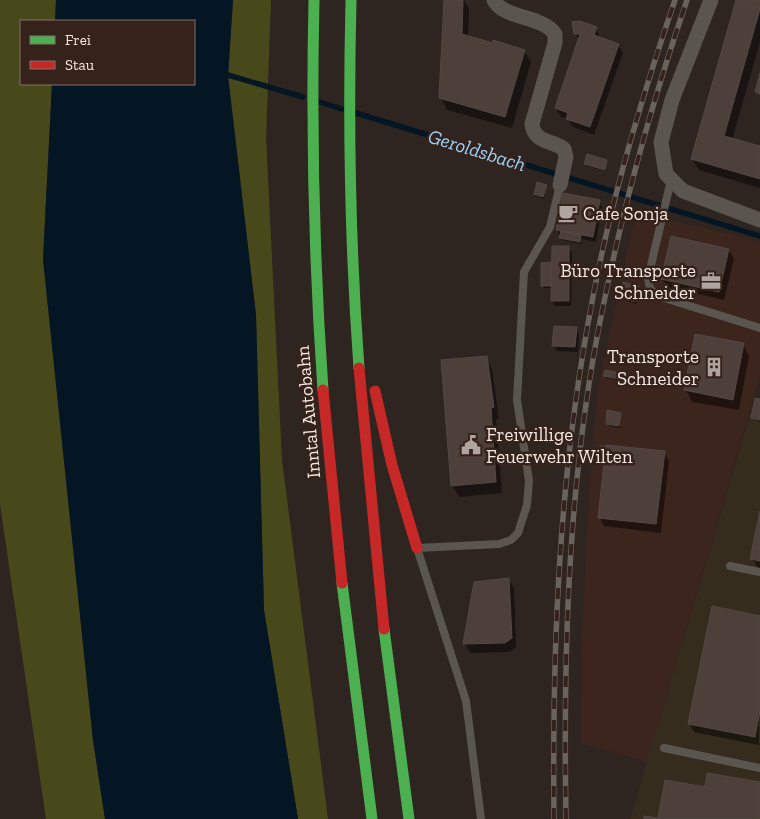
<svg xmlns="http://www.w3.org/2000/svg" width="760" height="819" font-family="'Zilla Slab',serif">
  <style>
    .built { fill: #3c251c }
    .industrial { fill: #352c1d }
    .forest { fill: #48491b }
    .water { fill: #041624 }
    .shadow { fill: #0007 }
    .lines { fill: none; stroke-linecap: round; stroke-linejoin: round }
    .stream { stroke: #041624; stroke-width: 5.5 }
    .building { fill: #4d3f39; stroke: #524944 }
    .lane { stroke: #5a554f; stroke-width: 8 }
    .street { stroke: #5a554f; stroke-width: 15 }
    .fast { stroke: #4caf50; stroke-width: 11 }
    .jam { stroke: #c62828; stroke-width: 11 }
    .rail-casing { stroke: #69635e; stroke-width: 5.5 }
    .rail { stroke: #35221a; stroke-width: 4; stroke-dasharray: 11; stroke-linecap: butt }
    .labels { text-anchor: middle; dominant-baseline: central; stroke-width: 5; stroke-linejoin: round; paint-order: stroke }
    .poi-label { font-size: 19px; fill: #f6e8e3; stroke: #35221a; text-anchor: start }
    .street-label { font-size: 19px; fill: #f6e8e3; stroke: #35221a }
    .water-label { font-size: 20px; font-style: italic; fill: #99d3fc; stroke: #35221a }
  </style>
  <rect width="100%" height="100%" fill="#2f2520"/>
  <!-- built -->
  <path class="built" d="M636 212 760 241V376L647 762 581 743 582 633 591 464 599 384Z"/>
  <!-- industrial -->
  <path class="industrial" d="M755 398 760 399V819H630Z"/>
  <!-- forest -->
  <path class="forest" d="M0 0H56L55 21H21V84H52L43 259 93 740 105 819H46L0 504Z
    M233 0H271L266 138 282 460 328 819H298L264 610 256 315 228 76Z"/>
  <!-- water -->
  <path class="water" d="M56 0H233L228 76 256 315 264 610 298 819H105L93 740 43 259 52 84H194V21H55Z"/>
  <!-- shadow -->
  <path class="shadow" d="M445 0H464L469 9 468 37 524 51 531 62 512 128 447 110 441 98Z
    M737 0H760V42L732 140 760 147V188L699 170 692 159Z
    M596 28 600 39 618 45 623 53 594 135 573 127 568 119 561 117 556 108 580 40 575 33Z
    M606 161V171L586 166 585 163Z
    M546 186 544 199 536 196 535 194Z
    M599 201 602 207 596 242 582 239 581 244 562 240 557 230Z
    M568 248 572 253 571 306H555L552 300V288H544L543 286 550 264 552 268Z
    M729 250 734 259 724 300 667 287 662 279Z
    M638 287 636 304 623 300 621 298Z
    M576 329 579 334 578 352 557 351 554 345Z
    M743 344 749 356 739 410 692 402 686 390Z
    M486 358 492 369 499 419H496L502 493 459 497 452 485Z
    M605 376 636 377 637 384 606 378Z
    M760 400V422L752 418Z
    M620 414V428L609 426 607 423Z
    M664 452 669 461 661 533 604 526 599 517 605 466 599 463Z
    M760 517V568L757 567 752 558Z
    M509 580 514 588 516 647 510 652 470 653 465 644 475 583Z
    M760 617 759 745 694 732 689 723Z"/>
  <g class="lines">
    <!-- stream -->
    <path class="stream" d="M221 73 303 97
      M320 102 342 109
      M356 113 760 236"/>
  </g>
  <!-- building -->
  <path class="building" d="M444 0H463L462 34 493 43V40L525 50 505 117 439 98Z
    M736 0H760V9L724 136 760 146V179L691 159Z
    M580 21 597 27 594 35 619 44 590 127 566 119 568 113 555 108 580 34H574L572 22Z
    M760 73V94L755 92Z
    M587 154 607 160 605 170 584 164Z
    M537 182 547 185 543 197 534 194Z
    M563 193 600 200 593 237 556 230Z
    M561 231 581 235 580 242 559 238Z
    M671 236 729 249 719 292 661 279Z
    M552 246H569V301H551Z
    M551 262V286H541V263Z
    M623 282 639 286 635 302 620 298Z
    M554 326 577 327 575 347 552 346Z
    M695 334 744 343 733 400 684 390Z
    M487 356 494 407 491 408 496 482 451 486 441 360Z
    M605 370 637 376 636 382 603 376Z
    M755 398 760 399V420L751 418Z
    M607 410 621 413 619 426 606 424Z
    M606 445 665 451 656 524 598 518Z
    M600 446H606L604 464 598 463Z
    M760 511V561L750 559Z
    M509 578 512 638 505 643 463 644 474 582Z
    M712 606 760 616V711L755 737 688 724Z
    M707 773 760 782V819H644V816L658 818 665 780 705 787Z"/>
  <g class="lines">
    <!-- lane -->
    <path class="lane" d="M671 180 648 278 650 289 661 297 760 328
      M730 566 760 572
      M664 748 760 768
      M481 819 466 701 417 548 499 544 511 540 518 533 527 505 529 481 517 400 524 272 550 227 560 185"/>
    <!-- street -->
    <path class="street" d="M494 0C503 19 542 15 555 34V43L532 124C534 143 552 140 564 149L566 157 560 185
      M711 0 672 100 661 142 666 174 683 191 760 220"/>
    <!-- fast -->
    <path class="fast" d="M314 0C311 131 314 260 323 390
      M351 0C348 123 350 245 359 368
      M342 583 372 819
      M384 629 409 819"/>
    <!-- jam -->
    <path class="jam" d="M359 368 384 629
      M323 390 342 583
      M375 391 392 465 417 548"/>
    <defs>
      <path id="rail" d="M554 819C552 646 559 473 592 302 611 199 641 99 675 0
        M566 819C563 648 568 471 604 302 625 199 653 99 687 0"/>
    </defs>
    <!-- rail casing -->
    <use href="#rail" class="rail-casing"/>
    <!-- rail -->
    <use href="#rail" class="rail"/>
  </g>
  <!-- icons -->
  <defs>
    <symbol id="cafe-bare" viewBox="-9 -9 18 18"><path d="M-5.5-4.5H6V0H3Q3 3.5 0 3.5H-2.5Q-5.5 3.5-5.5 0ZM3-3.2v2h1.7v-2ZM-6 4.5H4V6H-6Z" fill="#b0a49f" stroke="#35221a" stroke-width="2.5" paint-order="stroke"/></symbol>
    <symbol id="office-bare" viewBox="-9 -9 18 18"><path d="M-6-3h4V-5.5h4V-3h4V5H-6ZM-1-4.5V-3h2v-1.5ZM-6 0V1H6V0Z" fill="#b0a49f" stroke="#35221a" stroke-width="2.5" paint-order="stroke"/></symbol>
    <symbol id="building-bare" viewBox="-9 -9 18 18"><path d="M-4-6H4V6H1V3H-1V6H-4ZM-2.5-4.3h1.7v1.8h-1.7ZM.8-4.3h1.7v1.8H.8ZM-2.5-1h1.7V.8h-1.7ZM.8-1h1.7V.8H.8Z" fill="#b0a49f" stroke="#35221a" stroke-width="2.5" paint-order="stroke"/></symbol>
    <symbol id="civic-bare" viewBox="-9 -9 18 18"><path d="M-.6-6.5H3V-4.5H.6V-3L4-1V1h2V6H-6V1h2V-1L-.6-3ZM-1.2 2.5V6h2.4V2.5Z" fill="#b0a49f" stroke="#35221a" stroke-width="2.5" paint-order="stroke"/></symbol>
  </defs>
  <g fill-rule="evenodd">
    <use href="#cafe-bare" x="554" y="199" width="28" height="28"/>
    <use href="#office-bare" x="697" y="267" width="28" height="28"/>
    <use href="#building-bare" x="700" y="353" width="28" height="28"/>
    <use href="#civic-bare" x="457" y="431" width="28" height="28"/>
  </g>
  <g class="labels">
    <!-- poi labels -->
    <g class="poi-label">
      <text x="583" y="213">Cafe Sonja</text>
      <text x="696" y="270" text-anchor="end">Büro Transporte<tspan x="696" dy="22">Schneider</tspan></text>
      <text x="699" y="356" text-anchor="end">Transporte<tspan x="699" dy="22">Schneider</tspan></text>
      <text x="486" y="434">Freiwillige<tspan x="486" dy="22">Feuerwehr Wilten</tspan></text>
    </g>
    <!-- street labels -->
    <g class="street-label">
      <text transform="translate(308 412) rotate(-95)">Inntal Autobahn</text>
    </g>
    <!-- water labels -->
    <g class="water-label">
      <text transform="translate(477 150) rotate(17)">Geroldsbach</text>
    </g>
  </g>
  <!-- legend -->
  <rect x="20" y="20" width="175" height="65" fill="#35221a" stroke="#82716a"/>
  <rect x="30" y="36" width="25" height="8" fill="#4caf50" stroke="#82716a"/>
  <text x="65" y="45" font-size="15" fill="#f6e8e3">Frei</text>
  <rect x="30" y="61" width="25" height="8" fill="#c62828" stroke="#82716a"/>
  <text x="65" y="70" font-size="15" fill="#f6e8e3">Stau</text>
</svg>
